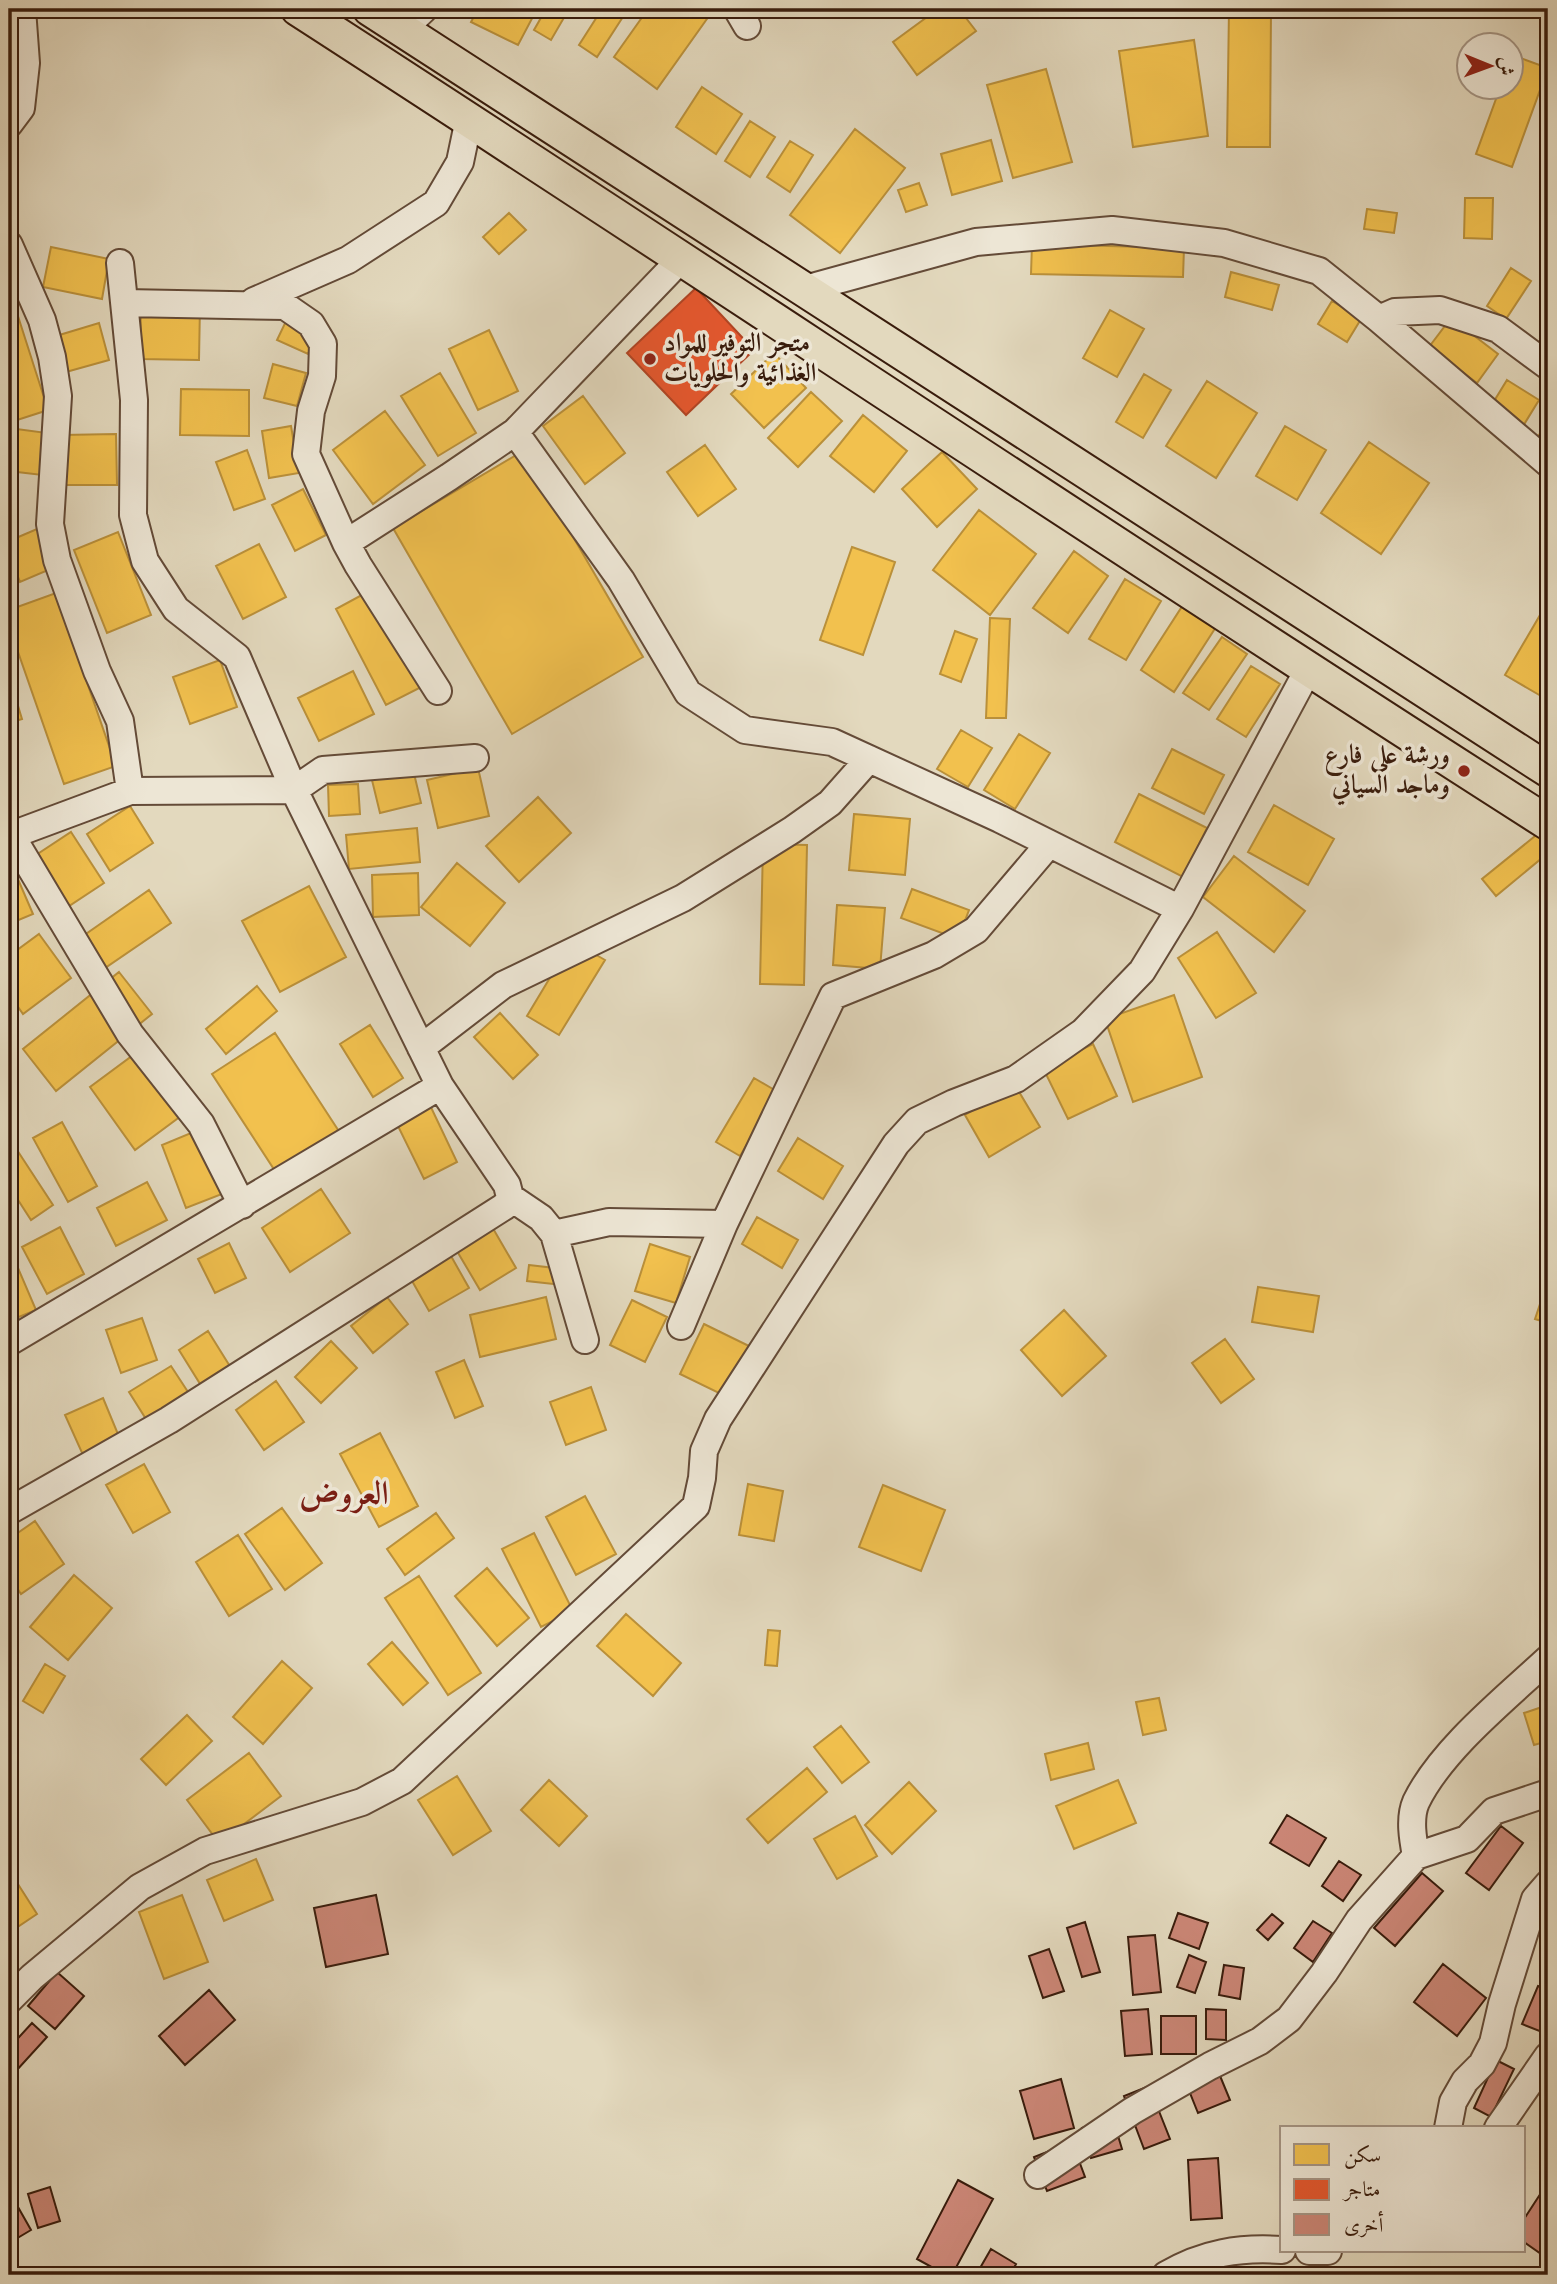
<svg xmlns="http://www.w3.org/2000/svg" width="1557" height="2284" font-family="'Old Standard TT',Amiri,serif">
  <style>
    .homes { fill: #f2c14e; stroke: #ba903a; stroke-width: 2 }
    .shops { fill: #e4572e; stroke: #b14524; stroke-width: 2 }
    .building { fill: #cb8676; stroke: #391c0c; stroke-width: 2 }
    .lines { fill: none; stroke-linecap: round; stroke-linejoin: round }
    .minor-casing { stroke: #644b38; stroke-width: 30 }
    .major-casing { stroke: #391c0c; stroke-width: 37 }
    .minor { stroke: #ede6d5; stroke-width: 26 }
    .major { stroke: #e3d9be; stroke-width: 33 }
    .poi-dot { fill: #8f2418; stroke: #ede6d5; stroke-width: 2.5 }
    .labels { text-anchor: middle; dominant-baseline: central; stroke-width: 7; stroke-linejoin: round; paint-order: stroke }
    .poi-label { font-size: 26px; font-weight: bold; fill: #391c0c; stroke: #ede6d5; text-anchor: start }
    .district-label { font-size: 33px; font-weight: bold; fill: #7a1f14; stroke: #ede6d5 }
  </style>
  <rect width="100%" height="100%" fill="#e3d9be"/>
  <filter id="stains"><feTurbulence type="fractalNoise" baseFrequency=".00286" numOctaves="4"/><feColorMatrix values="0 0 0 0 .2 0 0 0 0 .09 0 0 0 0 .02 0 0 0 .5 -.17"/></filter>
  <radialGradient id="worn" r=".72"><stop offset=".6" stop-color="#630" stop-opacity="0"/><stop offset="1" stop-color="#630" stop-opacity=".3"/></radialGradient>
  <!-- homes -->
  <path class="homes" d="M478 9H537L518 45 471 22Z
    M546 9H569L551 40 534 30Z
    M602 9H628L597 57 579 45Z
    M648 9H714L657 89 614 57Z
    M938 9H959L976 31 917 75 893 42Z
    M1229 9H1271L1270 147H1227Z
    M1194 40 1208 136 1133 147 1119 51Z
    M1512 55 1548 68 1512 167 1476 154 1500 88H1512Z
    M1046 69 1072 162 1013 178 987 85Z
    M702 87 742 114 716 154 676 127Z
    M750 121 775 137 750 177 725 161Z
    M855 129 905 168 840 253 790 215Z
    M991 140 1002 181 952 195 941 154Z
    M790 141 813 155 790 192 767 177Z
    M919 183 927 205 906 212 898 190Z
    M1465 198H1493L1492 239 1464 238Z
    M1367 209 1397 213 1394 233 1364 229Z
    M509 213 526 230 499 254 483 237Z
    M1032 244 1184 248 1183 277 1031 274Z
    M51 247 109 259 102 299 43 287Z
    M1511 268 1531 281 1506 319 1487 306Z
    M1231 272 1279 285 1272 310 1225 297Z
    M9 288 48 410 11 422 9 415Z
    M1332 301 1361 319 1347 342 1318 324Z
    M141 305H200L199 360 140 359Z
    M1110 310 1144 329 1117 377 1083 358Z
    M288 317 318 331 308 354 277 340Z
    M1451 318 1498 354 1477 383 1429 347Z
    M99 323 109 360 66 372 56 336Z
    M1548 324V343L1540 338Z
    M489 330 518 391 478 410 449 349Z
    M774 353 806 388 764 428 731 394Z
    M273 364 306 373 297 406 264 398Z
    M440 373 476 433 438 456 401 396Z
    M1144 374 1171 390 1143 438 1116 422Z
    M1507 380 1539 400 1520 431 1488 411Z
    M1207 381 1257 413 1216 478 1166 446Z
    M181 389 249 390V436L180 435Z
    M811 392 842 421 798 467 768 438Z
    M583 396 625 453 585 484 543 426Z
    M385 411 425 465 373 504 333 450Z
    M863 415 907 451 874 492 830 456Z
    M1548 419V444L1538 437Z
    M291 426 299 473 269 478 262 431Z
    M1285 426 1326 450 1297 500 1256 476Z
    M9 428 47 433 42 475 9 471Z
    M116 434 117 485H64L63 435Z
    M1369 442 1429 483 1381 554 1321 513Z
    M705 445 736 489 698 516 667 472Z
    M247 450 265 499 234 510 216 462Z
    M523 451 643 657 512 734 393 528Z
    M942 452 977 489 937 527 902 489Z
    M303 489 326 535 295 551 272 505Z
    M979 510 1036 554 990 615 933 570Z
    M51 523 67 562 20 582 9 555V541Z
    M118 532 151 615 107 633 74 550Z
    M259 544 286 597 243 619 216 566Z
    M852 547 895 562 863 655 820 640Z
    M1074 551 1108 576 1068 633 1033 608Z
    M1125 579 1161 601 1126 660 1089 639Z
    M382 584 433 681 386 705 336 609Z
    M56 593 116 766 64 784 9 626V610Z
    M1183 605 1216 627 1174 692 1141 670Z
    M1543 610 1548 613V684L1541 696 1505 675Z
    M990 618 1010 619 1006 718H986Z
    M955 631 977 639 961 682 940 674Z
    M1222 637 1247 654 1209 710 1183 693Z
    M220 660 237 707 190 724 173 677Z
    M1251 666 1280 684 1246 737 1217 719Z
    M353 671 374 714 319 741 298 698Z
    M9 676 22 719 9 723Z
    M961 730 992 748 968 787 937 769Z
    M1019 734 1050 753 1015 809 984 790Z
    M1172 749 1224 775 1204 814 1152 788Z
    M412 765 421 803 380 813 371 776Z
    M478 768 489 816 438 828 427 780Z
    M358 784 360 814 329 816 328 785Z
    M1139 794 1207 828 1183 877 1115 842Z
    M538 797 571 833 519 882 486 846Z
    M1274 805 1334 839 1308 885 1248 852Z
    M130 806 153 843 110 871 87 834Z
    M854 814 910 819 905 875 849 870Z
    M417 828 420 862 349 869 346 835Z
    M71 832 104 883 66 908 33 857Z
    M1540 832 1548 842V853L1496 896 1482 879Z
    M763 844 807 845 804 985 760 984Z
    M1234 856 1305 911 1274 952 1203 897Z
    M11 863 33 914 9 924V865Z
    M457 863 505 903 470 946 421 907Z
    M418 873 419 915 373 917 372 875Z
    M309 886 346 957 280 992 242 921Z
    M912 889 969 910 958 939 901 918Z
    M149 890 171 923 105 968 83 936Z
    M837 905 885 908 880 969 833 965Z
    M1217 932 1256 993 1216 1018 1178 958Z
    M39 934 71 978 23 1014 9 994V956Z
    M572 941 605 960 559 1035 527 1016Z
    M119 972 152 1014 56 1091 23 1049Z
    M257 986 277 1011 226 1054 206 1029Z
    M1174 995 1202 1077 1133 1102 1105 1019Z
    M500 1013 538 1055 513 1079 474 1037Z
    M370 1025 403 1078 373 1097 340 1044Z
    M275 1033 342 1136 279 1177 212 1074Z
    M1093 1044 1117 1096 1068 1119 1043 1068Z
    M140 1050 185 1113 135 1150 90 1087Z
    M754 1078 778 1092 740 1156 716 1142Z
    M1015 1085 1040 1127 989 1157 965 1115Z
    M428 1101 457 1162 424 1179 394 1118Z
    M62 1122 97 1186 68 1202 33 1138Z
    M215 1123 240 1187 186 1208 162 1145Z
    M798 1138 843 1166 823 1199 778 1171Z
    M19 1153 53 1205 31 1220 9 1186V1160Z
    M147 1182 167 1220 116 1246 97 1208Z
    M321 1189 350 1233 290 1272 262 1228Z
    M757 1217 798 1240 782 1268 742 1244Z
    M491 1225 516 1268 480 1290 454 1246Z
    M60 1227 84 1274 47 1294 22 1247Z
    M229 1243 246 1278 215 1293 198 1259Z
    M650 1244 690 1257 676 1303 635 1291Z
    M9 1247 36 1310 9 1321Z
    M451 1256 469 1288 429 1311 411 1279Z
    M529 1265 563 1269 562 1285 527 1281Z
    M1548 1280V1323L1535 1319Z
    M1258 1287 1319 1296 1313 1332 1252 1322Z
    M387 1297 408 1324 373 1353 351 1326Z
    M546 1297 556 1339 480 1357 470 1315Z
    M632 1300 667 1317 645 1362 610 1345Z
    M1064 1310 1106 1356 1062 1396 1021 1350Z
    M142 1318 157 1360 121 1373 106 1330Z
    M704 1324 749 1346 725 1396 680 1374Z
    M208 1331 231 1368 202 1387 179 1350Z
    M1225 1339 1254 1379 1221 1403 1192 1363Z
    M331 1341 357 1368 321 1403 295 1377Z
    M464 1360 483 1406 455 1418 436 1372Z
    M171 1366 188 1392 146 1419 129 1392Z
    M276 1381 304 1422 264 1450 236 1410Z
    M591 1387 606 1430 566 1445 550 1402Z
    M103 1398 120 1439 83 1455 65 1415Z
    M380 1433 418 1506 379 1527 340 1454Z
    M144 1464 170 1512 133 1533 106 1485Z
    M748 1484 783 1491 774 1541 739 1535Z
    M883 1485 945 1510 921 1571 859 1547Z
    M585 1496 616 1554 576 1575 546 1517Z
    M282 1508 322 1563 285 1590 245 1534Z
    M436 1513 454 1538 405 1575 387 1549Z
    M35 1521 64 1564 21 1594 9 1576V1539Z
    M534 1533 573 1611 541 1627 502 1549Z
    M238 1535 272 1589 229 1616 196 1562Z
    M487 1568 529 1618 497 1646 455 1596Z
    M74 1575 112 1608 68 1660 30 1627Z
    M419 1576 481 1673 448 1695 385 1598Z
    M626 1614 681 1663 653 1696 597 1646Z
    M768 1630 780 1631 777 1666 765 1665Z
    M392 1642 428 1683 403 1705 368 1664Z
    M282 1661 312 1688 263 1744 233 1717Z
    M45 1664 65 1676 43 1713 23 1701Z
    M1159 1698 1166 1730 1143 1735 1136 1702Z
    M1548 1705V1741L1534 1745 1524 1713Z
    M187 1715 212 1741 166 1785 141 1759Z
    M841 1726 869 1762 842 1783 814 1747Z
    M1088 1743 1094 1769 1051 1780 1045 1754Z
    M249 1753 281 1796 219 1843 187 1800Z
    M807 1768 827 1792 768 1843 747 1819Z
    M457 1776 491 1831 453 1855 418 1800Z
    M549 1780 587 1816 559 1846 521 1810Z
    M1118 1780 1136 1823 1074 1849 1056 1806Z
    M909 1782 936 1811 892 1854 865 1825Z
    M855 1816 877 1856 837 1879 814 1839Z
    M256 1859 273 1900 224 1921 207 1880Z
    M16 1881 37 1914 16 1928 9 1916V1885Z
    M182 1895 208 1962 164 1979 139 1912Z"/>
  <!-- shops -->
  <path class="shops" d="M696 288 754 350 686 415 627 353Z"/>
  <!-- building -->
  <path class="building" d="M1287 1815 1326 1838 1309 1866 1270 1843Z
    M1501 1826 1523 1843 1489 1890 1466 1873Z
    M1339 1861 1361 1875 1343 1901 1322 1886Z
    M1422 1873 1443 1891 1395 1946 1374 1928Z
    M376 1895 388 1954 326 1967 314 1908Z
    M1178 1913 1208 1923 1199 1949 1169 1938Z
    M1272 1914 1283 1923 1268 1940 1257 1930Z
    M1313 1921 1332 1933 1313 1962 1294 1948Z
    M1085 1922 1100 1972 1082 1977 1067 1928Z
    M1155 1935 1161 1992 1133 1995 1128 1937Z
    M1049 1949 1064 1991 1043 1998 1029 1956Z
    M1189 1955 1206 1962 1195 1993 1177 1987Z
    M1443 1964 1486 1998 1457 2036 1414 2002Z
    M1224 1965 1244 1968 1240 1999 1219 1995Z
    M57 1972 84 1996 55 2029 28 2006Z
    M1538 1986 1548 1990V2016L1542 2032 1522 2024Z
    M209 1990 235 2020 185 2065 159 2036Z
    M1148 2009 1152 2054 1125 2056 1121 2011Z
    M1206 2009 1226 2010V2040L1206 2039Z
    M1161 2016H1196V2054H1161Z
    M32 2023 47 2037 16 2071 9 2064V2048Z
    M1496 2060 1514 2069 1491 2117 1474 2108Z
    M1218 2071 1230 2100 1198 2113 1186 2083Z
    M1061 2079 1074 2128 1034 2139 1020 2091Z
    M1149 2086 1170 2139 1144 2149 1124 2096Z
    M1113 2119 1122 2149 1091 2158 1082 2128Z
    M1072 2142 1085 2177 1047 2191 1034 2157Z
    M1218 2158 1222 2218 1191 2220 1188 2160Z
    M958 2180 993 2199 952 2275H946L917 2259Z
    M50 2187 60 2221 38 2228 28 2194Z
    M1541 2193 1548 2198V2249L1544 2256 1524 2242V2219Z
    M18 2207 31 2230 9 2243V2213Z
    M991 2249 1016 2264 1010 2275H976Z"/>
  <g class="lines">
    <defs>
      <path id="minor" d="M737 9 747 26
        M402 30 424 9
        M9 124 21 108 26 63 22 9
        M9 245 42 320 52 357 58 396 50 524 57 560 97 671 120 721 130 791
        M120 263 134 400 133 515 145 561 176 609 237 657 294 790 440 1086 507 1185 510 1197 541 1218 554 1234 585 1340
        M805 289 976 242 1112 230 1224 243 1319 271 1379 319 1548 463
        M254 301 348 260 436 203 460 162 469 119
        M125 303 285 306 311 324 323 344 322 376 311 411 306 454 346 543 358 565 438 691
        M1379 319 1395 312 1440 310 1498 329 1548 366
        M515 432 621 580 688 693 745 730 832 742 1000 819 1180 909
        M346 543 449 477 515 432 682 258
        M11 835 130 1034 201 1124 242 1205
        M9 836 130 791 294 790 323 770 475 758
        M421 1048 503 985 683 898 792 830 830 803 869 759
        M554 1234 609 1222 724 1224
        M681 1326 724 1224 833 996 934 955 976 930 1049 844
        M9 1342 440 1086
        M9 1511 169 1420 505 1206 510 1197
        M1416 1856C1413 1840 1409 1818 1416 1802 1441 1750 1506 1698 1548 1659
        M9 2000 32 1977 140 1887 205 1851 362 1802 402 1781 696 1506 702 1478 704 1451 718 1419 896 1144 917 1121 954 1103 1016 1079 1083 1032 1142 971 1180 909 1308 670
        M1448 2128 1453 2102 1465 2081 1482 2064 1493 2043 1502 2004 1535 1899 1548 1884
        M1498 2128 1548 2056
        M1038 2175 1132 2111 1210 2066 1260 2041 1289 2019 1324 1973 1359 1920 1416 1856 1467 1839 1494 1811 1548 1793
        M1309 2251H1328
        M1166 2275C1203 2253 1240 2247 1282 2250"/>
      <path id="major" d="M298 9C716 279 1129 556 1548 823
        M370 9 1548 770"/>
    </defs>
    <!-- minor casing -->
    <use href="#minor" class="minor-casing"/>
    <!-- major casing -->
    <use href="#major" class="major-casing"/>
    <!-- minor -->
    <use href="#minor" class="minor"/>
    <!-- major -->
    <use href="#major" class="major"/>
  </g>
  <!-- markers -->
  <g class="poi-dot">
    <circle cx="650" cy="359" r="7"/>
    <circle cx="1464" cy="771" r="7"/>
  </g>
  <g class="labels">
    <!-- poi labels -->
    <g class="poi-label">
      <text x="664" y="344">متجر التوفير للمواد<tspan x="664" dy="30">الغذائية والحلويات</tspan></text>
      <text x="1450" y="756" text-anchor="end">ورشة علي فارع<tspan x="1450" dy="30">وماجد السياني</tspan></text>
    </g>
    <!-- district labels -->
    <g class="district-label">
      <text x="344" y="1495">العروض</text>
    </g>
  </g>
  <!-- margin -->
  <rect width="1557" height="2284" fill="none" stroke="#e3d9be" stroke-width="35"/>
  <rect x="10" y="10" width="1536" height="2263" fill="none" stroke="#391c0c" stroke-width="3.5"/>
  <rect x="18" y="18" width="1522" height="2249" fill="none" stroke="#391c0c" stroke-width="2"/>
  <!-- legend -->
  <rect x="1280" y="2126" width="245" height="126" fill="#ede6d5" stroke="#a59585" stroke-width="2"/>
  <rect x="1294" y="2144" width="35" height="21" fill="#f2c14e" stroke="#a59585" stroke-width="2"/>
  <text x="1344" y="2162" font-size="21" fill="#391c0c">سكن</text>
  <rect x="1294" y="2179" width="35" height="21" fill="#e4572e" stroke="#a59585" stroke-width="2"/>
  <text x="1344" y="2196" font-size="21" fill="#391c0c">متاجر</text>
  <rect x="1294" y="2214" width="35" height="21" fill="#cb8676" stroke="#a59585" stroke-width="2"/>
  <text x="1344" y="2232" font-size="21" fill="#391c0c">أخرى</text>
  <!-- north arrow -->
  <g transform="translate(1490 66) rotate(91)"><circle r="33" fill="#ede6d5" stroke="#a59585" stroke-width="2"/>
  <path d="M0-5L12 26L0 18L-12 26Z" fill="#8f2418"/>
  <text y="-10" font-size="19" font-weight="bold" text-anchor="middle" fill="#391c0c">ش</text>
  </g>
  <rect width="100%" height="100%" filter="url(#stains)"/>
  <rect width="100%" height="100%" fill="url(#worn)"/>
</svg>
